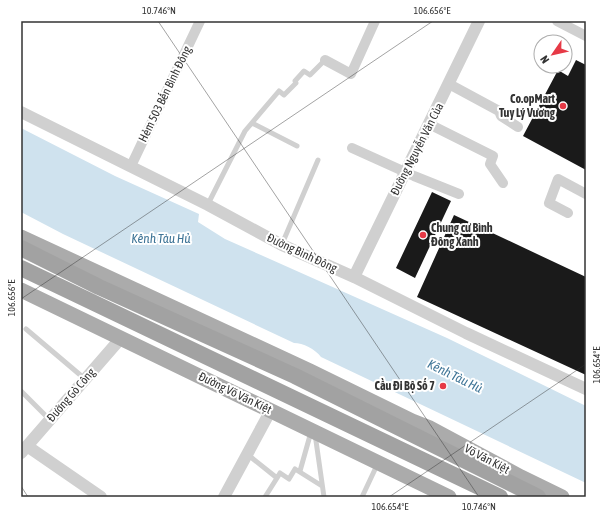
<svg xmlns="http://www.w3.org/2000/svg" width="607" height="518" font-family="'Asap Condensed',sans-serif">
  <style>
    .water { fill: #cfe2ee }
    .building { fill: #1a1a1a }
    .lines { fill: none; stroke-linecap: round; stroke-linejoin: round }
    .service { stroke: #d0d0d0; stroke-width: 5 }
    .minor { stroke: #d0d0d0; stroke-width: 10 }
    .tertiary { stroke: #d0d0d0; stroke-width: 12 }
    .primary { stroke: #ababab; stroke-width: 15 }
    .trunk { stroke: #a2a2a2; stroke-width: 16 }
    .ticks { fill: none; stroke: #333; stroke-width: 1; stroke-opacity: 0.45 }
    .poi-dot { fill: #e63946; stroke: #fff; stroke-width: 1.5 }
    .labels { text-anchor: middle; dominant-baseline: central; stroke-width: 4; stroke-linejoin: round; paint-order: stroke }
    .street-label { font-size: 12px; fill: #333; stroke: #fff }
    .poi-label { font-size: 12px; font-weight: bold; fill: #333; stroke: #fff; text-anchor: end }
    .water-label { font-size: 13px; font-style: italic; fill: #3f7597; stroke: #fff }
    .neatline { fill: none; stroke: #333; stroke-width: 1.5 }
    .ticks-label { font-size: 10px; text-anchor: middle; fill: #333 }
  </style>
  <rect width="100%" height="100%" fill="#fff"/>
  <!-- water -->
  <path class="water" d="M21 128 115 176 199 214 198 222 225 239 447 338 586 406V483L321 357C315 349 303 343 294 343L63 234 21 212Z"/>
  <!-- building -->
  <path class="building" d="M576 60 586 65V170L523 136 558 70 568 76Z
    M432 192 451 201 415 278 396 268Z
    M454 215 586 277V375L417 297Z"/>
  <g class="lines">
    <!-- service -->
    <path class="service" d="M252 123 297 146
      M208 204 245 131 279 91 284 95 296 83 295 81 304 71 310 75 325 60
      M282 244 318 160
      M26 329 85 379
      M21 391 50 420
      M315 434 324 497
      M247 454 277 478 265 497
      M300 471 311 432
      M277 478 280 473 289 479 295 469 322 486
      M362 497 378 463"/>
    <!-- minor -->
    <path class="minor" d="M557 21 586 36
      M325 60 351 74 375 21
      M449 84 499 111 501 116 518 127
      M429 124 493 156 490 164 503 183
      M352 148 414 176 459 194
      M131 166 200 21
      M568 213 549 203 558 179 586 194"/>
    <!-- tertiary -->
    <path class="tertiary" d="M21 112 208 205 282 245 354 277 466 333 586 389
      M354 277 479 21
      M27 446 101 497
      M21 453 121 338
      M224 497 271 410"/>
    <!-- primary -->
    <path class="primary" d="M21 237 310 371 412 421 430 428 521 477 562 497
      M21 290 449 497"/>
    <!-- trunk -->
    <path class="trunk" d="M21 248 99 287 295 376 538 497
      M21 268 500 497"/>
  </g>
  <!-- ticks -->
  <path class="ticks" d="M158 21 479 497M21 299 433 21M21 486 28 497M389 497 586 364"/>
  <!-- markers -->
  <g class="poi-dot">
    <circle cx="563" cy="106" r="4"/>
    <circle cx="423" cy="235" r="4"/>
    <circle cx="443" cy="386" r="4"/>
  </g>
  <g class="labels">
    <!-- street labels -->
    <g class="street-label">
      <text transform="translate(165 94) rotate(-64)">Hẻm 503 Bến Bình Đông</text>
      <text transform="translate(417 149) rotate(-63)">Đường Nguyễn Văn Của</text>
      <text transform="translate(302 253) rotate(25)">Đường Bình Đông</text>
      <text transform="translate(235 393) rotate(26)">Đường Võ Văn Kiệt</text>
      <text transform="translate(71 395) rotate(-49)">Đường Gò Công</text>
      <text transform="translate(487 459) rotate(28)">Võ Văn Kiệt</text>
    </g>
    <!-- poi labels -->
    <g class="poi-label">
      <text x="555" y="99">Co.opMart<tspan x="555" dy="14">Tuy Lý Vương</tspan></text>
      <text x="431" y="228" text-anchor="start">Chung cư Bình<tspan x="431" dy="14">Đông Xanh</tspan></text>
      <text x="435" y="386">Cầu Đi Bộ Số 7</text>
    </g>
    <!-- water labels -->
    <g class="water-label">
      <text x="161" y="238">Kênh Tàu Hủ</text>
      <text transform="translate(455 376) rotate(26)">Kênh Tàu Hủ</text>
    </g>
  </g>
  <!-- border -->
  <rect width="607" height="518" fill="none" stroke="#ffffff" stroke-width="44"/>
  <!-- north arrow -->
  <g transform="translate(553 54) rotate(236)"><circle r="19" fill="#ffffff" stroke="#adadad"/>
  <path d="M0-3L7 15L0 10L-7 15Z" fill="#e63946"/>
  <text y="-6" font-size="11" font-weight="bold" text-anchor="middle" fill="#333333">N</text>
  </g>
  <rect x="22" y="22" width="563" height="474" class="neatline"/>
  <g class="ticks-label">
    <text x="159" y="14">10.746°N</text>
    <text x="432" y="14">106.656°E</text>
    <text transform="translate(11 298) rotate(-90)" y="4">106.656°E</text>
    <text transform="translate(596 365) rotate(-90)" y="4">106.654°E</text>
    <text x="390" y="510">106.654°E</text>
    <text x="479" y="510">10.746°N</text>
  </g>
</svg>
